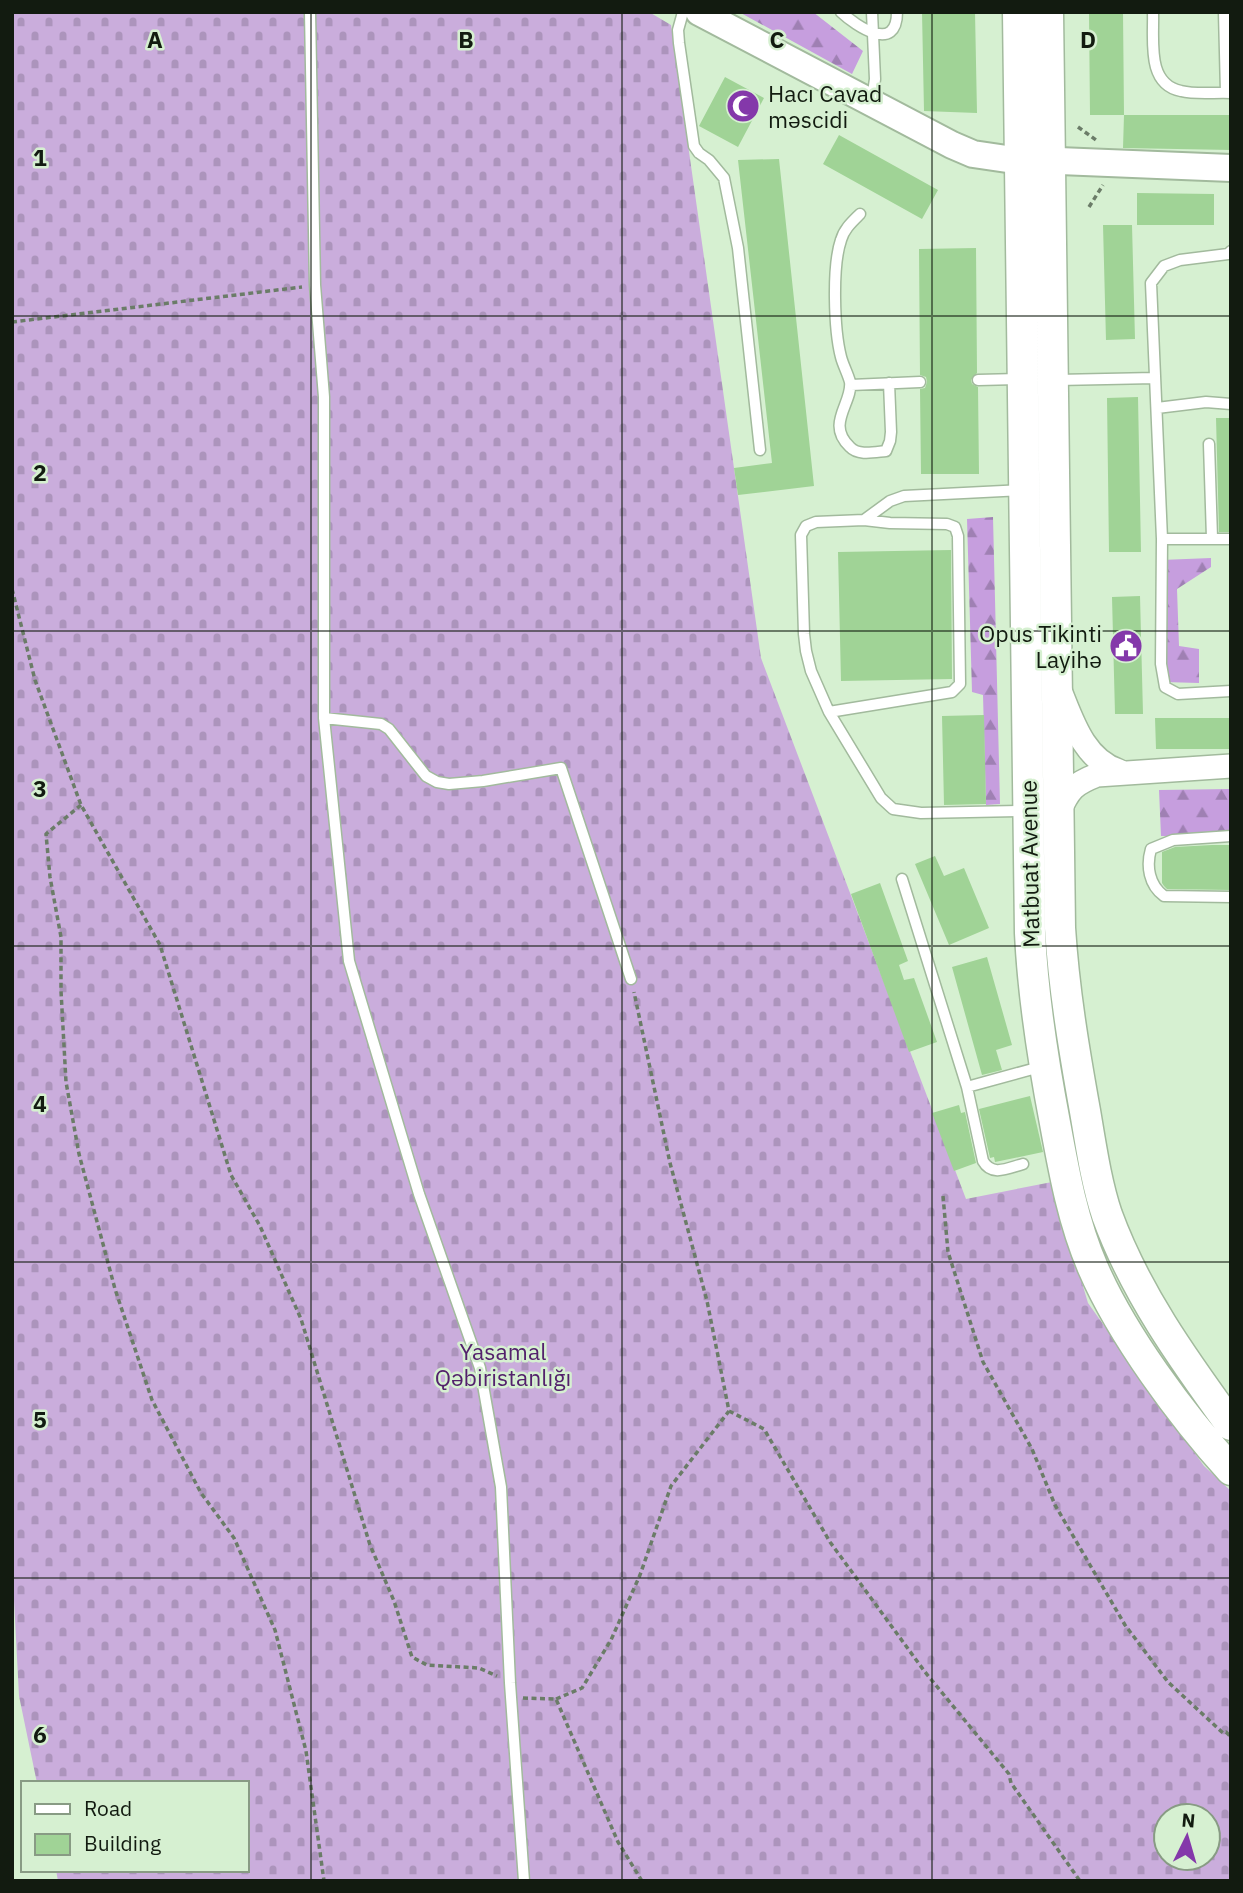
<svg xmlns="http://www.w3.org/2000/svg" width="1243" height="1893" font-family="'IBM Plex Sans',sans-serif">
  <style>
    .forest { fill: url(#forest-firs) }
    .cemetery { fill: url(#cemetery-stones); fill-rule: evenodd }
    .building { fill: #a0d396 }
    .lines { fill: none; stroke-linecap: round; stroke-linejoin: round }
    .service-casing { stroke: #a2ba9d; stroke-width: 13 }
    .tertiary-casing { stroke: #a2ba9d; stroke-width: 26 }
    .secondary-casing { stroke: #a2ba9d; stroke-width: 30 }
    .primary-casing { stroke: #a2ba9d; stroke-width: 33 }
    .path { stroke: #6b7c68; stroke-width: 3.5; stroke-dasharray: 5 3.5; stroke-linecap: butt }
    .service { stroke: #fff; stroke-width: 10 }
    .tertiary { stroke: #fff; stroke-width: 23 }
    .secondary { stroke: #fff; stroke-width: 26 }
    .primary { stroke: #fff; stroke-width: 30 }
    .grid { fill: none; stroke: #121b10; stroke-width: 2; stroke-opacity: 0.55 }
    .labels { text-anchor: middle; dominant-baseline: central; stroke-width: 5; stroke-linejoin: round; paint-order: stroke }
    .poi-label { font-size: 23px; fill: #121b10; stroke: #d6f0d1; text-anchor: start }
    .street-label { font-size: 23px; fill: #121b10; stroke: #d6f0d1 }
    .park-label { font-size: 23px; fill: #53216c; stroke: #d6f0d1 }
    .grid-label { font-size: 23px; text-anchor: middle; font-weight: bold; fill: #121b10; stroke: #d6f0d1; stroke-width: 5; stroke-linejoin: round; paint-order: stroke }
  </style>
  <defs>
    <pattern id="forest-firs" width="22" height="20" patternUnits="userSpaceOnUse" patternTransform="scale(1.75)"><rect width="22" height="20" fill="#c69ede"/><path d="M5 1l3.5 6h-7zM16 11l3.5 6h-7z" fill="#9f80b3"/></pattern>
    <pattern id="cemetery-stones" width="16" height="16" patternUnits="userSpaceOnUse" patternTransform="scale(1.75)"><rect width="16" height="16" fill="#caaddc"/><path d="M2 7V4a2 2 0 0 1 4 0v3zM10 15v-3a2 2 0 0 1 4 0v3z" fill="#ac94bc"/></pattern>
  </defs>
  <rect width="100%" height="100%" fill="#d6f0d1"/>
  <!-- forest -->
  <path class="forest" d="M739 12H813L863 51 852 74Z
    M993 517 1000 804 986 805 983 695 972 692 967 519Z
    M1211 558V567L1177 589 1179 646 1199 649V683L1164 682 1161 560Z
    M1231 789V836H1161L1159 790Z"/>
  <!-- cemetery -->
  <path class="cemetery" d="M12 12H649L671 25 761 658 966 1199 1052 1182 1088 1303 1204 1466 1231 1491V1881H58L56 1870H247V1783H37L19 1696 12 1562ZM1166 1816H1208V1858H1166Z"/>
  <!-- building -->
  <path class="building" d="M922 12H975L977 113 924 111Z
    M1089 12H1123L1124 115H1090Z
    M725 77 764 98 738 147 699 126Z
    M1124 115H1231V150L1123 148Z
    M839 135 938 190 922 219 823 164Z
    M779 159 814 486 738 495 734 468 772 463 738 160Z
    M1137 193 1214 194V225H1137Z
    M1103 225H1132L1135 339 1106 340Z
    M976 248 977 373 971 380 972 384 978 387 979 474H921L920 389 925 388 927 382 926 377 920 375 919 249Z
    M1138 397 1141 552H1109L1107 398Z
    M1216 418H1231V532H1219Z
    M951 550 952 679 841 681 838 552Z
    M1140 596 1143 714H1115L1112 597Z
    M984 715 986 804 944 805 942 716Z
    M1155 718H1231V749H1156Z
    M1212 845H1231V890L1167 889 1164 886 1162 883V852L1175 847Z
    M935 856 944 876 964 868 989 928 949 945 915 864Z
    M880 883 908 961 899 965 904 980 914 978 937 1042 909 1052 851 894Z
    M987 957 1012 1045 996 1050 1002 1070 982 1075 952 967Z
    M1030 1096 1043 1152 995 1162 994 1157 990 1158 979 1109Z
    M959 1105 961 1113 965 1112 976 1163 954 1171 932 1113Z"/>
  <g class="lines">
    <defs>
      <path id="service" d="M310 12 315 285 324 397V718L349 961 419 1194 480 1368 501 1487 510 1683 524 1881
        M683 12 678 30 679 43 694 146 699 153 709 160 724 178 738 248 760 450
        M841 12C856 26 897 54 897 12
        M1153 12C1154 40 1146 84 1181 91 1197 95 1215 92 1231 93
        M1224 12 1226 93
        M872 100 875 79 872 12
        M860 214C852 222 844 229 841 240 832 266 834 330 841 357 843 365 848 374 850 382 853 403 825 424 850 447 858 456 875 452 886 451L890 441 891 432 889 383
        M1231 251 1228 254 1180 260 1164 266 1151 283 1162 539 1161 664 1165 687 1178 694 1231 691
        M978 380 1019 379
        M1057 380 1155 378
        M851 385 920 382
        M1157 408 1206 402 1231 404
        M1209 444 1212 538
        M1021 490 904 496 890 501 864 520 816 522 806 526 801 535 804 634 806 651 811 671 829 712 881 798 893 809 921 813 1024 811
        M1162 539H1231
        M829 712 952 692 960 684 958 536 955 527 947 524 890 523 864 520
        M324 718 381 724 389 729 426 776 437 782 449 784 483 781 561 768 631 979
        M1231 836 1173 840 1151 849C1146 866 1149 885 1164 896L1231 897
        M902 879 967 1087 983 1161C992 1177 1008 1168 1023 1164
        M967 1087 1040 1067"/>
      <path id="tertiary" d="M1061 693C1073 723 1085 760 1119 771
        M1059 812C1069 789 1074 784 1097 775L1231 766"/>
      <path id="secondary" d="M699 12 952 145 973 154 1007 159 1231 168"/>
      <path id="primary" d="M1018 12 1030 933C1033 998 1043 1060 1055 1123 1064 1172 1073 1222 1093 1268 1122 1335 1182 1416 1231 1470
        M1048 12 1060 928C1064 990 1074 1050 1085 1111 1091 1146 1096 1182 1107 1215 1135 1292 1183 1359 1231 1425"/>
    </defs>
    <!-- service casing -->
    <use href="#service" class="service-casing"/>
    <!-- tertiary casing -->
    <use href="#tertiary" class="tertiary-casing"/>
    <!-- secondary casing -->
    <use href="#secondary" class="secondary-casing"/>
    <!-- primary casing -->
    <use href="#primary" class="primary-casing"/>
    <!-- path -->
    <path class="path" d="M1078 127 1096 140
      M1089 207 1103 185
      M12 322 302 287
      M12 589 35 680 81 805 160 945 231 1175 260 1226 301 1319 370 1545 394 1601 412 1657 427 1665 479 1668 497 1676
      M81 805 46 834 50 877 61 937V991L66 1082 79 1154 115 1289 152 1400 201 1493 234 1538 275 1630 306 1751 324 1881
      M943 1196 948 1252 983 1362 1032 1449 1055 1505 1125 1625 1168 1682 1223 1733 1226 1732 1231 1737
      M729 1411 764 1429 830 1542 925 1672 1009 1774 1011 1783 1080 1881
      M523 1698 556 1699 618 1842 642 1881
      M556 1699 582 1688 611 1640 640 1575 671 1486 729 1411 707 1301 670 1163 634 992"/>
    <!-- service -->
    <use href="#service" class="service"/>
    <!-- tertiary -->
    <use href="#tertiary" class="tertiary"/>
    <!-- secondary -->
    <use href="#secondary" class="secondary"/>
    <!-- primary -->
    <use href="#primary" class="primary"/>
  </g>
  <!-- grid -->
  <path class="grid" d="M311 12V1881M622 12V1881M932 12V1881M12 316H1231M12 631H1231M12 946H1231M12 1262H1231M12 1578H1231"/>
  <!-- icons -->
  <defs>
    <symbol id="mosque-disc" viewBox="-11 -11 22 22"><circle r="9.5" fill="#8438aa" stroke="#d6f0d1"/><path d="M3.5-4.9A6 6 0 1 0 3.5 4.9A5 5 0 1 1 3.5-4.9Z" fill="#fff"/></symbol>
    <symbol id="civic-disc" viewBox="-11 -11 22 22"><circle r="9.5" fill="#8438aa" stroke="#d6f0d1"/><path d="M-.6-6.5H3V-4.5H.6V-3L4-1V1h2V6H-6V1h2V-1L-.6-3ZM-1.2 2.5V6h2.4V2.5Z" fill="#fff"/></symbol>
  </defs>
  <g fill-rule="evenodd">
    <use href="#mosque-disc" x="724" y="87" width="38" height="38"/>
    <use href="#civic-disc" x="1107" y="627" width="38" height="38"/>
  </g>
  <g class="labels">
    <!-- poi labels -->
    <g class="poi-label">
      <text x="768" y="93">Hacı Cavad<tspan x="768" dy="26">məscidi</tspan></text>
      <text x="1102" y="633" text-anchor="end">Opus Tikinti<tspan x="1102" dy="26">Layihə</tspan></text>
    </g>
    <!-- street labels -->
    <g class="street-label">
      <text transform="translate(1029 864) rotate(-91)">Matbuat Avenue</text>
    </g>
    <!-- park labels -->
    <g class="park-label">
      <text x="503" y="1351">Yasamal<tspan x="503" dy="26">Qəbiristanlığı</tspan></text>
    </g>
  </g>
  <g class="grid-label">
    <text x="155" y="48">A</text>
    <text x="466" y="48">B</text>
    <text x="777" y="48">C</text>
    <text x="1088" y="48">D</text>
    <text x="40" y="166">1</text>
    <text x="40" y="481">2</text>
    <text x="40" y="797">3</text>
    <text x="40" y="1112">4</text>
    <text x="40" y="1428">5</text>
    <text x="40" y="1743">6</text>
  </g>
  <!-- border -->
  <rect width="1243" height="1893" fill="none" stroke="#121b10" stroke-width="28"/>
  <!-- legend -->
  <rect x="21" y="1781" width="228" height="91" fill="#d6f0d1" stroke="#889b84" stroke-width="2"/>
  <rect x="35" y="1804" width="35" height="10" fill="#ffffff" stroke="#889b84" stroke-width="2"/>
  <text x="84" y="1816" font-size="21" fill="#121b10">Road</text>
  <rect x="35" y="1834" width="35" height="21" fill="#a0d396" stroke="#889b84" stroke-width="2"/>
  <text x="84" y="1851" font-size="21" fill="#121b10">Building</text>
  <!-- north arrow -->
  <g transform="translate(1187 1837) rotate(5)"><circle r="33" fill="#d6f0d1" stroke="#889b84" stroke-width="2"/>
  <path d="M0-5L12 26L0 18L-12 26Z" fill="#8438aa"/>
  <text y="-10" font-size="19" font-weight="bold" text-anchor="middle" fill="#121b10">N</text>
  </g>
</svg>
